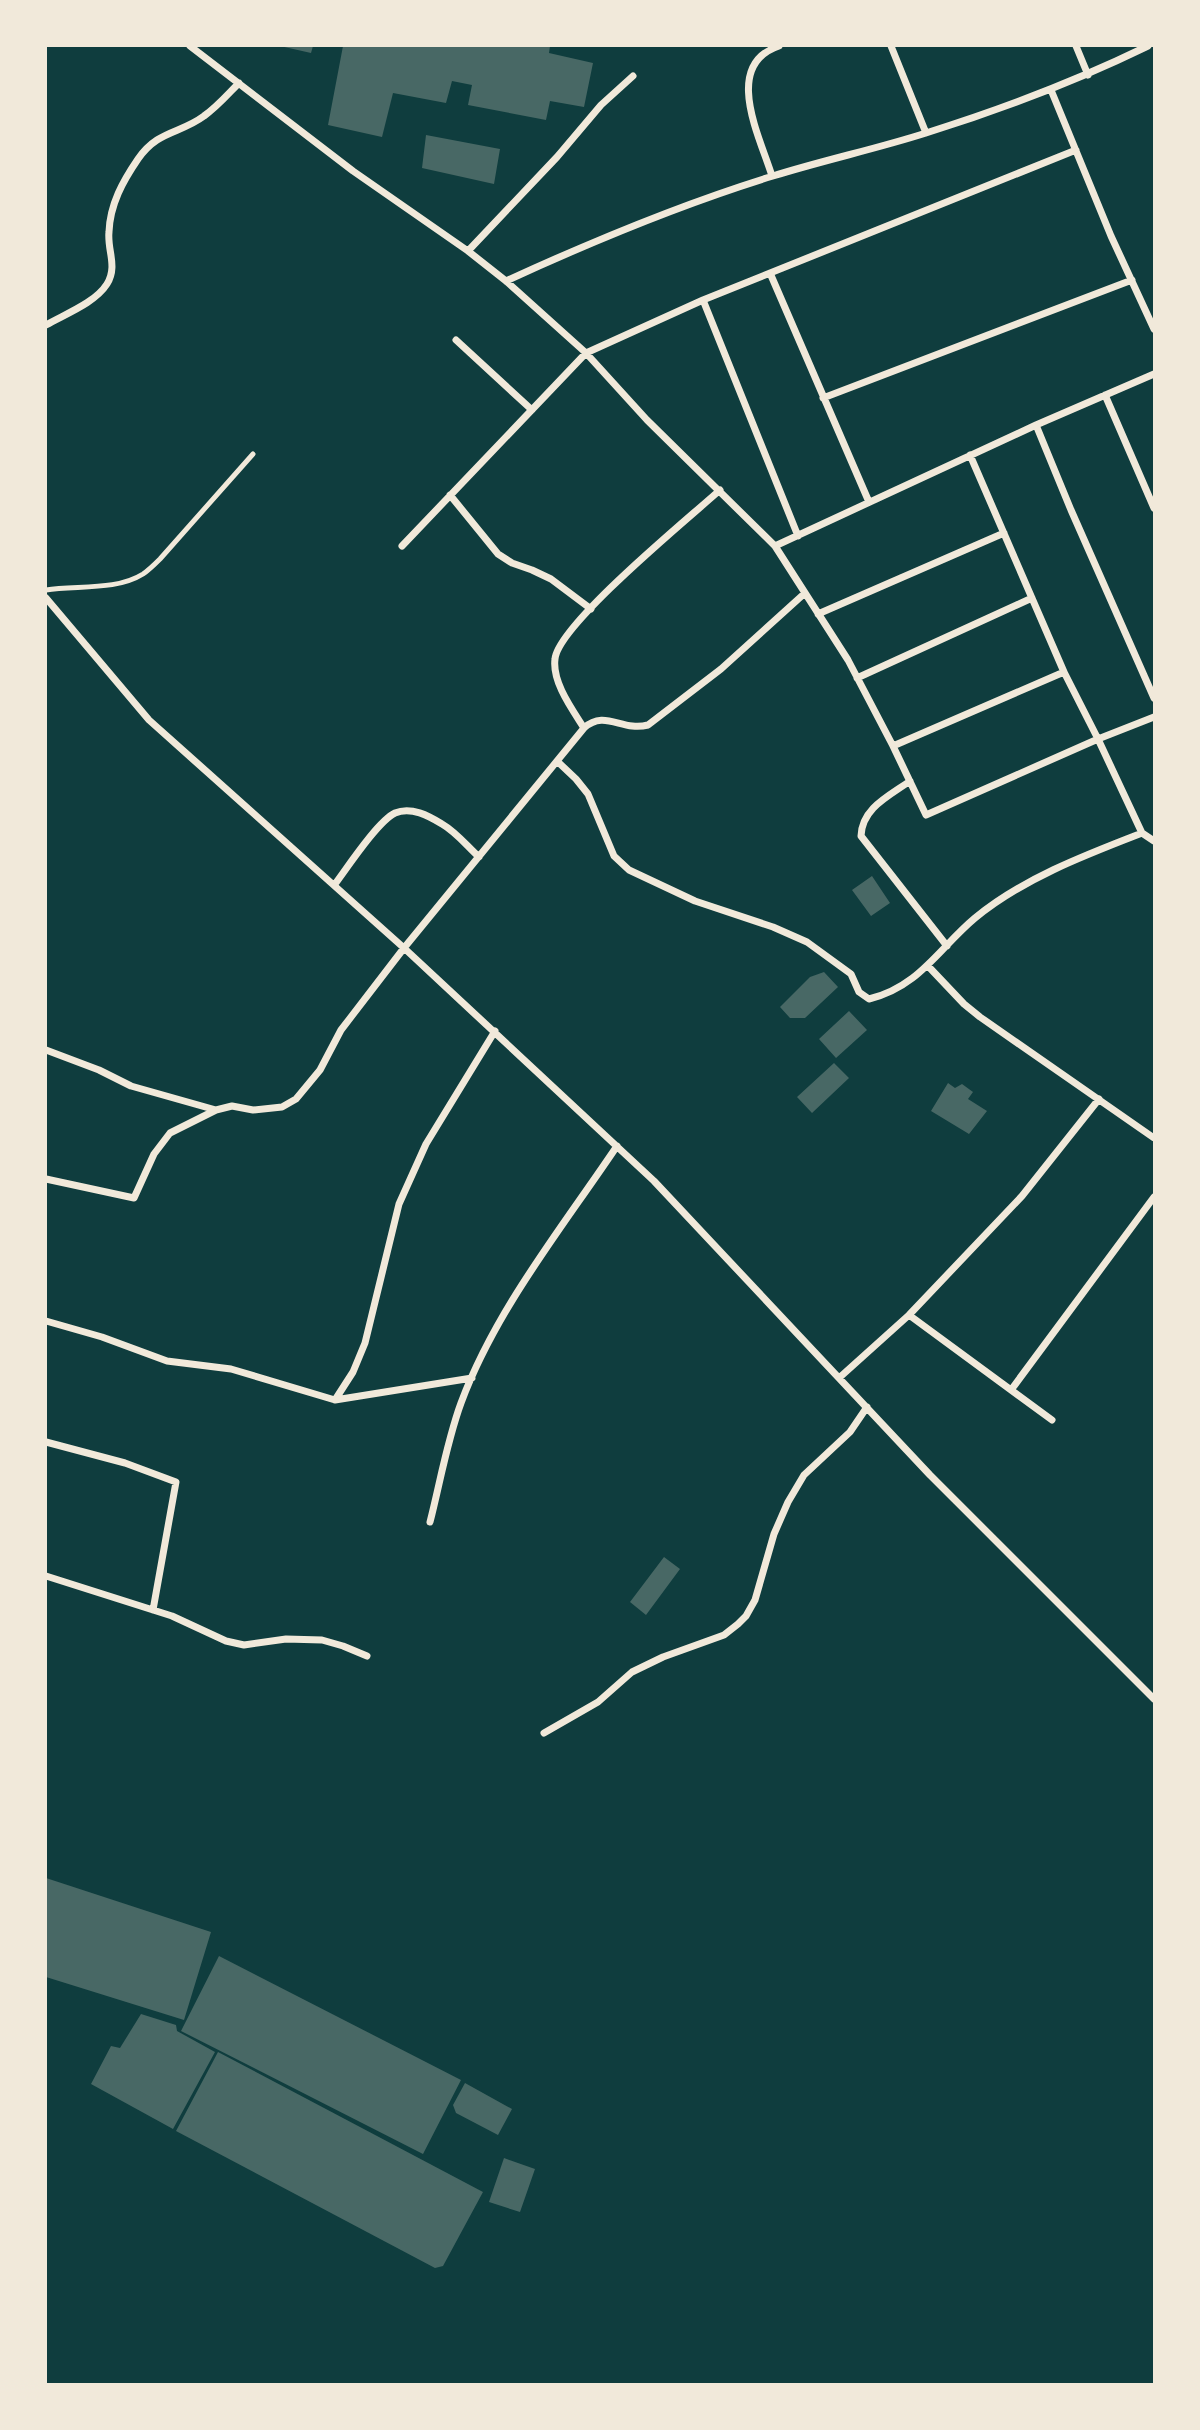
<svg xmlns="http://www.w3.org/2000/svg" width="1200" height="2430" font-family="Overpass,sans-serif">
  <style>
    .building { fill: #486865 }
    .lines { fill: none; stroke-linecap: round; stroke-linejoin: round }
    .service { stroke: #f1e9da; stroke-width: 5 }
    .minor { stroke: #f1e9da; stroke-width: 7 }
  </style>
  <rect width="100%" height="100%" fill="#0f3d3e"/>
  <!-- building -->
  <path class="building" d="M280 46H313L311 53Z
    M343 46H550L549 53 593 63 584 107 550 101 546 120 468 105 472 85 452 81 446 103 393 93 382 137 328 125Z
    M426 135 500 149 494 184 422 168Z
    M872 876 890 903 871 916 852 890Z
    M824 972 838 987 805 1018H790L780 1007 810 977Z
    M849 1011 867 1030 836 1058 819 1039Z
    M834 1063 849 1078 812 1113 797 1097Z
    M948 1083 955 1088 962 1084 973 1092 968 1099 987 1111 969 1134 931 1111Z
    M664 1557 680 1569 646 1615 630 1602Z
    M46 1878 211 1932 184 2020 46 1977Z
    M219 1956 461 2080 423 2154 181 2031Z
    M141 2014 176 2025 177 2031 215 2052 173 2129 91 2084 111 2046 120 2048Z
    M218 2052 483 2192 443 2266 435 2268 176 2131Z
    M465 2083 512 2109 498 2135 456 2113 453 2105Z
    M504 2158 535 2169 520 2212 489 2202Z"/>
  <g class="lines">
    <!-- service -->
    <path class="service" d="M46 590C76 585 116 591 143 574 149 570 155 564 160 559L253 454"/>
    <!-- minor -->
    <path class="minor" d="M190 46 353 171 468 251 506 281 586 353 647 420 775 546 848 660 893 746 926 815 1098 739 1154 717
      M891 46 926 133
      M1076 46 1088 75
      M1051 90 1111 236 1154 329
      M772 176C760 137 722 65 779 46
      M468 251 557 157 601 105 633 76
      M770 273 869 502
      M506 281C593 241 682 204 773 176 824 160 876 149 926 133 1003 109 1076 81 1148 46
      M703 300 798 536
      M46 325C65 314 95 303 107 284 118 266 107 250 109 232 110 204 123 181 138 159 158 130 180 134 204 116 217 107 228 94 239 83
      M456 340 532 410
      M1105 395 1154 508
      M823 398 1132 280
      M1036 425 1071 510 1154 698
      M970 455 1064 672 1098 739 1142 833 1154 841
      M450 495 498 554 512 563 532 570 551 579 591 609
      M402 546 586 353 703 300 1076 150
      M775 546 1036 425 1154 374
      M46 598 149 720 404 948 654 1181 930 1475 1154 1699
      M818 614 1004 533
      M857 678 1032 598
      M584 728C572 709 552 682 555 659 558 625 690 517 720 490
      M893 746 1064 672
      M558 762 576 779 588 794 614 856 629 870 695 901 773 927 807 942 851 974 859 992 869 999C919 987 939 948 975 918 1022 879 1085 855 1142 833
      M910 781C889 796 862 808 861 836L947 946
      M335 884C347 868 378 821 395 813 411 806 429 816 442 824 456 832 467 846 479 857
      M928 966 964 1004 980 1017 1154 1138
      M46 1050 99 1070 131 1086 216 1110
      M46 1179 134 1198 154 1154 170 1133 216 1110 232 1106 253 1110 282 1107 296 1099 320 1070 341 1030 404 948 584 728C605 709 622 732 648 725L721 669 805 593
      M909 1315 1052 1420
      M46 1321 102 1337 167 1361 231 1369 335 1400
      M472 1378 335 1400 353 1372 365 1343 399 1204 426 1144 495 1031
      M839 1378 909 1315 1022 1196 1099 1099
      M1011 1390 1154 1197
      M46 1442 125 1463 176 1482 153 1610
      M430 1522C440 1483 447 1441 461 1403 496 1309 562 1228 617 1146
      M46 1576 172 1616 226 1641 244 1645 286 1639 322 1640 343 1646 367 1656
      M544 1733 598 1702 632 1672 663 1657 724 1635 738 1624 746 1616 755 1600 774 1534 788 1502 804 1475 850 1432 867 1407"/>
  </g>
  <!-- border -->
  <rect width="1200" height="2430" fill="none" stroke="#f1e9da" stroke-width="94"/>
</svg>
